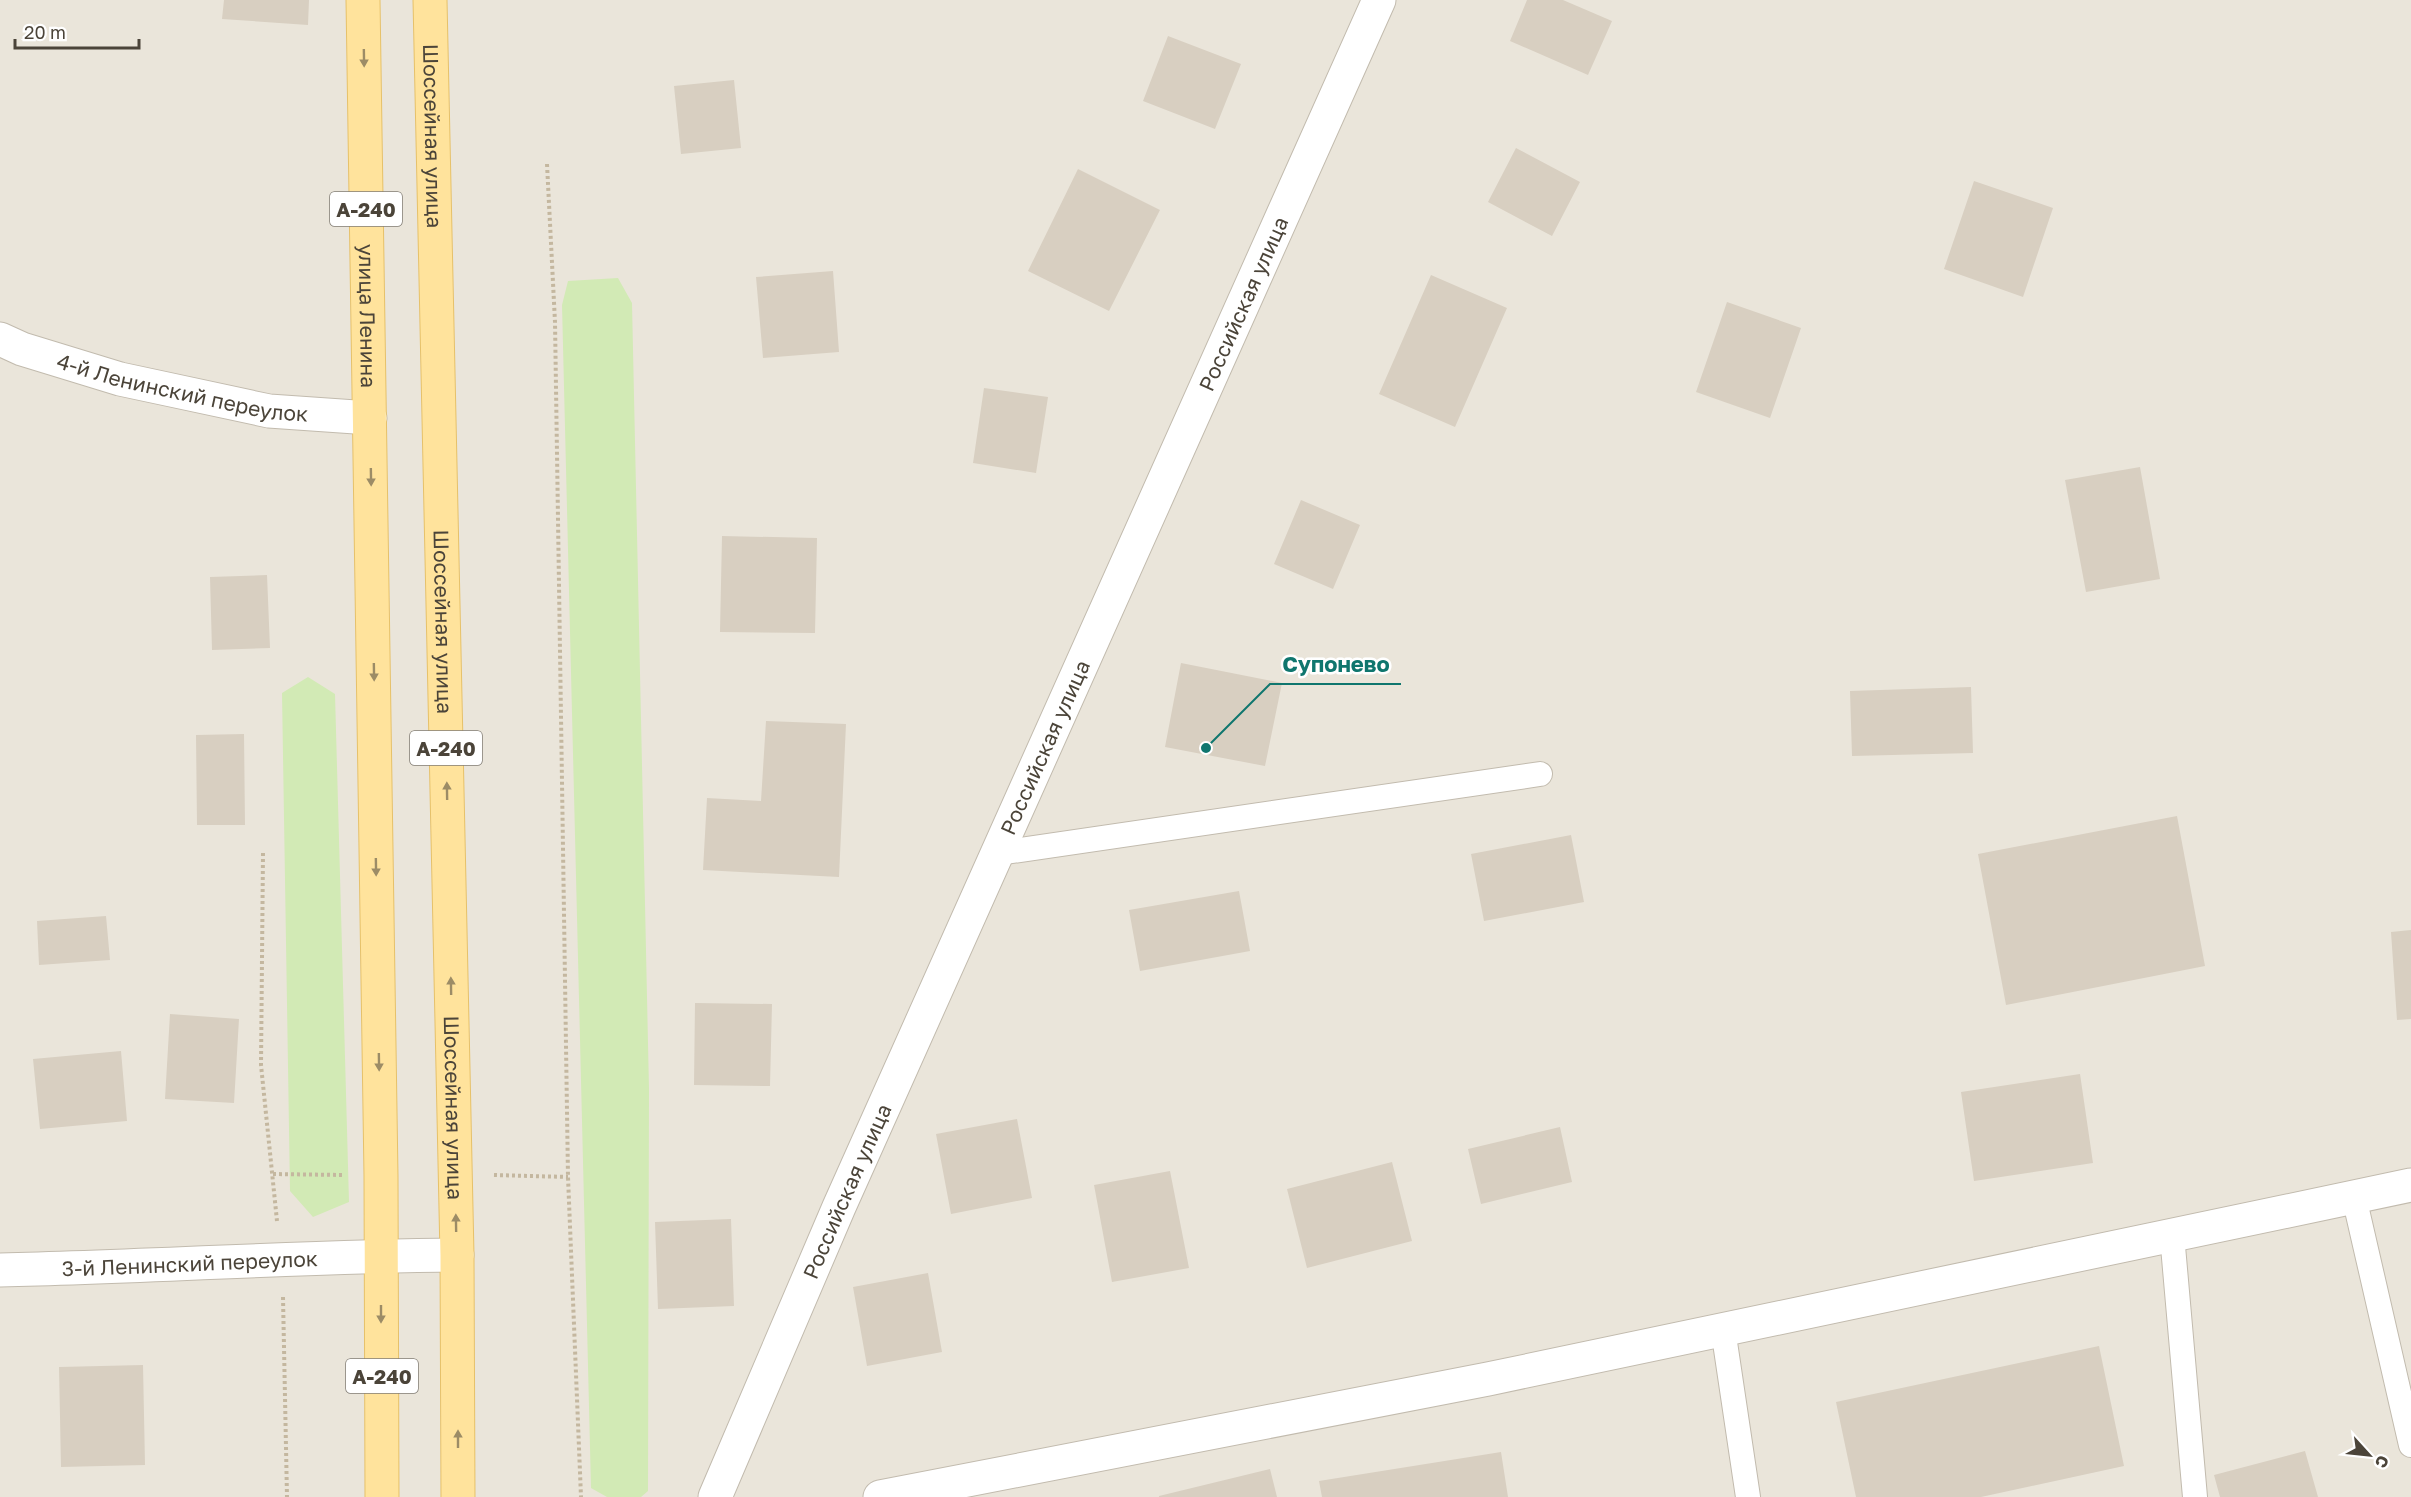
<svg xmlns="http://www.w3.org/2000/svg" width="2411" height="1497" font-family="'Golos Text',sans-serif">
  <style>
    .residential { fill: #eae5da }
    .green { fill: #d2eab5 }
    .building { fill: #d8cfc1 }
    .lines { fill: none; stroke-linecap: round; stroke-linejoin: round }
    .service-casing { stroke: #c2bbae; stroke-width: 26 }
    .minor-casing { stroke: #c2bbae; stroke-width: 35 }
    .primary-casing { stroke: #e6c16a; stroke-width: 35 }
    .path { stroke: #c4b79f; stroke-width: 4; stroke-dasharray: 3 3; stroke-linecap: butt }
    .service { stroke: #fff; stroke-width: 24 }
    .minor { stroke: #fff; stroke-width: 33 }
    .primary { stroke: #ffe39c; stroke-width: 33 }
    .oneway { fill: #9c8c66 }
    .labels { text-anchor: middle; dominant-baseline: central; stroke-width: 5; stroke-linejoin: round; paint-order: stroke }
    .shield { fill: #fff; stroke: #817c74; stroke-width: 1.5 }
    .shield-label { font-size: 20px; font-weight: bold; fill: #4b4439 }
    .street-label { font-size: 21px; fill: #4b4439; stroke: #fff }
    .leader { fill: none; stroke: #0f766e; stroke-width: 2 }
    .callout-dot { fill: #0f766e; stroke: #fff; stroke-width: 2 }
    .callout-label { font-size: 22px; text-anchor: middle; font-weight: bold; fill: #0f766e; stroke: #fff; stroke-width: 5; stroke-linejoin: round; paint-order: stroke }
  </style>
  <rect width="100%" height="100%" fill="#f6f3ec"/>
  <!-- residential -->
  <path class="residential" d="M0 0H2411V1497H0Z"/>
  <!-- green -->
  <path class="green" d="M618 278 632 303 649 1089 648 1491 641 1497H607L591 1488 562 305 568 281Z
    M308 677 335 694 349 1202 313 1217 290 1191 282 693Z"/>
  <!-- building -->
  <path class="building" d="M224 0H309L308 25 222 19Z
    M1527 0H1563L1612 21 1588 75 1510 41Z
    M1168 36 1241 64 1215 129 1143 101Z
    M734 80 741 148 681 154 674 86Z
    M1516 148 1580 182 1552 236 1488 202Z
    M1078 169 1160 210 1109 311 1028 271Z
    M1974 181 2053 208 2023 297 1944 269Z
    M833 271 839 352 763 358 756 277Z
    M1431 275 1507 308 1455 427 1379 394Z
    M1727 302 1801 328 1770 418 1696 392Z
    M984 388 1048 397 1036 473 973 463Z
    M2140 467 2160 579 2086 592 2065 480Z
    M1301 500 1360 525 1333 589 1274 564Z
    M722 536 817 538 815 633 720 632Z
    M267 575 270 648 212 650 210 577Z
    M1181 663 1282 683 1265 766 1165 747Z
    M1971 687 1973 753 1852 756 1850 691Z
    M766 721 846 724 839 877 703 870 707 798 761 801Z
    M244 734 245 825H197L196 735Z
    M2177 816 2205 966 2006 1005 1978 854Z
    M1571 835 1584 902 1484 921 1471 854Z
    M1239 891 1250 951 1140 971 1129 910Z
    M106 916 110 960 39 965 37 921Z
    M2411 930V1019L2397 1020 2391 932Z
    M695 1003 772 1004 770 1086 694 1085Z
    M170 1014 239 1019 234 1103 165 1099Z
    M121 1051 127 1121 40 1129 33 1059Z
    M2080 1074 2093 1163 1974 1181 1961 1092Z
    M1017 1119 1032 1198 951 1214 936 1134Z
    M1560 1127 1572 1182 1481 1204 1468 1149Z
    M1392 1162 1412 1241 1307 1268 1287 1189Z
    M1170 1171 1189 1268 1112 1282 1094 1185Z
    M731 1219 734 1306 658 1309 655 1222Z
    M928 1273 942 1352 867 1366 853 1287Z
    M2099 1346 2124 1466 1981 1497H1856L1836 1402Z
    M143 1365 145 1465 61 1467 59 1367Z
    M2305 1451 2318 1497H2220L2214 1475Z
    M1501 1452 1508 1497H1322L1319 1481Z
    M1270 1469 1277 1497H1159V1496Z"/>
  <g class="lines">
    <defs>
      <path id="service" d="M999 853 1540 774
        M2354 1197 2411 1445
        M2172 1235 2195 1497
        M1723 1329 1748 1497"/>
      <g id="minor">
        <path id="s1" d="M0 339 22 349 120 379 269 411 370 418"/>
        <path id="s2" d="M0 1270C152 1267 305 1256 457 1255"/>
        <path id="s3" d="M715 1497 839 1207 1379 0"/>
        <path d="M880 1497 1488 1379 2411 1185"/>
      </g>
      <g id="primary">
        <path id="s4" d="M363 0 381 1176 382 1497"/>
        <path id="s5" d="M430 0 457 1255 458 1497"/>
      </g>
    </defs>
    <!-- service casing -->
    <use href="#service" class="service-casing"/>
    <!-- minor casing -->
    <use href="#minor" class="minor-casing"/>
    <!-- primary casing -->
    <use href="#primary" class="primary-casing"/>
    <!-- path -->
    <path class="path" d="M547 164 555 322 568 1177 581 1497
      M263 853 261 1065 277 1221
      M273 1174 343 1175
      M494 1175 568 1177
      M283 1297 287 1497"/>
    <!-- service -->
    <use href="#service" class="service"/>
    <!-- minor -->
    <use href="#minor" class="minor"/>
    <!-- primary -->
    <use href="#primary" class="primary"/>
  </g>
  <!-- one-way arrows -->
  <defs><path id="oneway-solid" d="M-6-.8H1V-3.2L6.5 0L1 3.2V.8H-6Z" transform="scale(1.5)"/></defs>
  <g class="oneway">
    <use href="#oneway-solid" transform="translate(364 58) rotate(89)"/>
    <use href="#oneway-solid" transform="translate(371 477) rotate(89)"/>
    <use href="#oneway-solid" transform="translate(374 672) rotate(89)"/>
    <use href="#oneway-solid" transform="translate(447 791) rotate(-91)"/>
    <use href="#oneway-solid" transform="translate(376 867) rotate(89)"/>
    <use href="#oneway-solid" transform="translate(451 986) rotate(-91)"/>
    <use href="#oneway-solid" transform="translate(379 1062) rotate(89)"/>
    <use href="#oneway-solid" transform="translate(456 1223) rotate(-91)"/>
    <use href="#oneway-solid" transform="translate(381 1314) rotate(90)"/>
    <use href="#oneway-solid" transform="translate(458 1439) rotate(-90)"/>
  </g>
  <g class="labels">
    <!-- shield labels -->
    <g class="shield">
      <rect x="330" y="192" width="72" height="34" rx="4.5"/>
      <rect x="410" y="731" width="72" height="34" rx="4.5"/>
      <rect x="346" y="1359" width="72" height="34" rx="4.5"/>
    </g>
    <g class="shield-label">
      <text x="366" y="209">А-240</text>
      <text x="446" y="748">А-240</text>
      <text x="382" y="1376">А-240</text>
    </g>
    <!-- street labels -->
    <g class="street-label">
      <text stroke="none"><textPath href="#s5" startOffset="136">Шоссейная улица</textPath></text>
      <text stroke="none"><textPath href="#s3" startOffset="1305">Российская улица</textPath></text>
      <text stroke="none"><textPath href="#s4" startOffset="316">улица Ленина</textPath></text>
      <text stroke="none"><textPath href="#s1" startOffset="190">4-й Ленинский переулок</textPath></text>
      <text stroke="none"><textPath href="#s5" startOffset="622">Шоссейная улица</textPath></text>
      <text stroke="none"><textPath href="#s3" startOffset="819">Российская улица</textPath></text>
      <text stroke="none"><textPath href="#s5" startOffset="1108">Шоссейная улица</textPath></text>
      <text stroke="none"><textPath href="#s3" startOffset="333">Российская улица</textPath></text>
      <text stroke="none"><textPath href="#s2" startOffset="190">3-й Ленинский переулок</textPath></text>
    </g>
  </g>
  <!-- callouts -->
  <path class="leader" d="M1206 748L1270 684H1401"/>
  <circle class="callout-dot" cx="1206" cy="748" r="6"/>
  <g class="callout-label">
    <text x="1336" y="672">Супонево</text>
  </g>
  <!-- north arrow -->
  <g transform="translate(2369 1455) rotate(117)" stroke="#ffffff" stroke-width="4.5" paint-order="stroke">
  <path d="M0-4.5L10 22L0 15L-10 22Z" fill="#4b4439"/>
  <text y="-9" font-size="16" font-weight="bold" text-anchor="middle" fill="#4b4439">С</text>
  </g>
  <!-- scale -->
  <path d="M15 39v9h124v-9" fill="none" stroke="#4b4439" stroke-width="3"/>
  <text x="24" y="39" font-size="18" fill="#4b4439" stroke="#ffffff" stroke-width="4.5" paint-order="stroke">20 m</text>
</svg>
